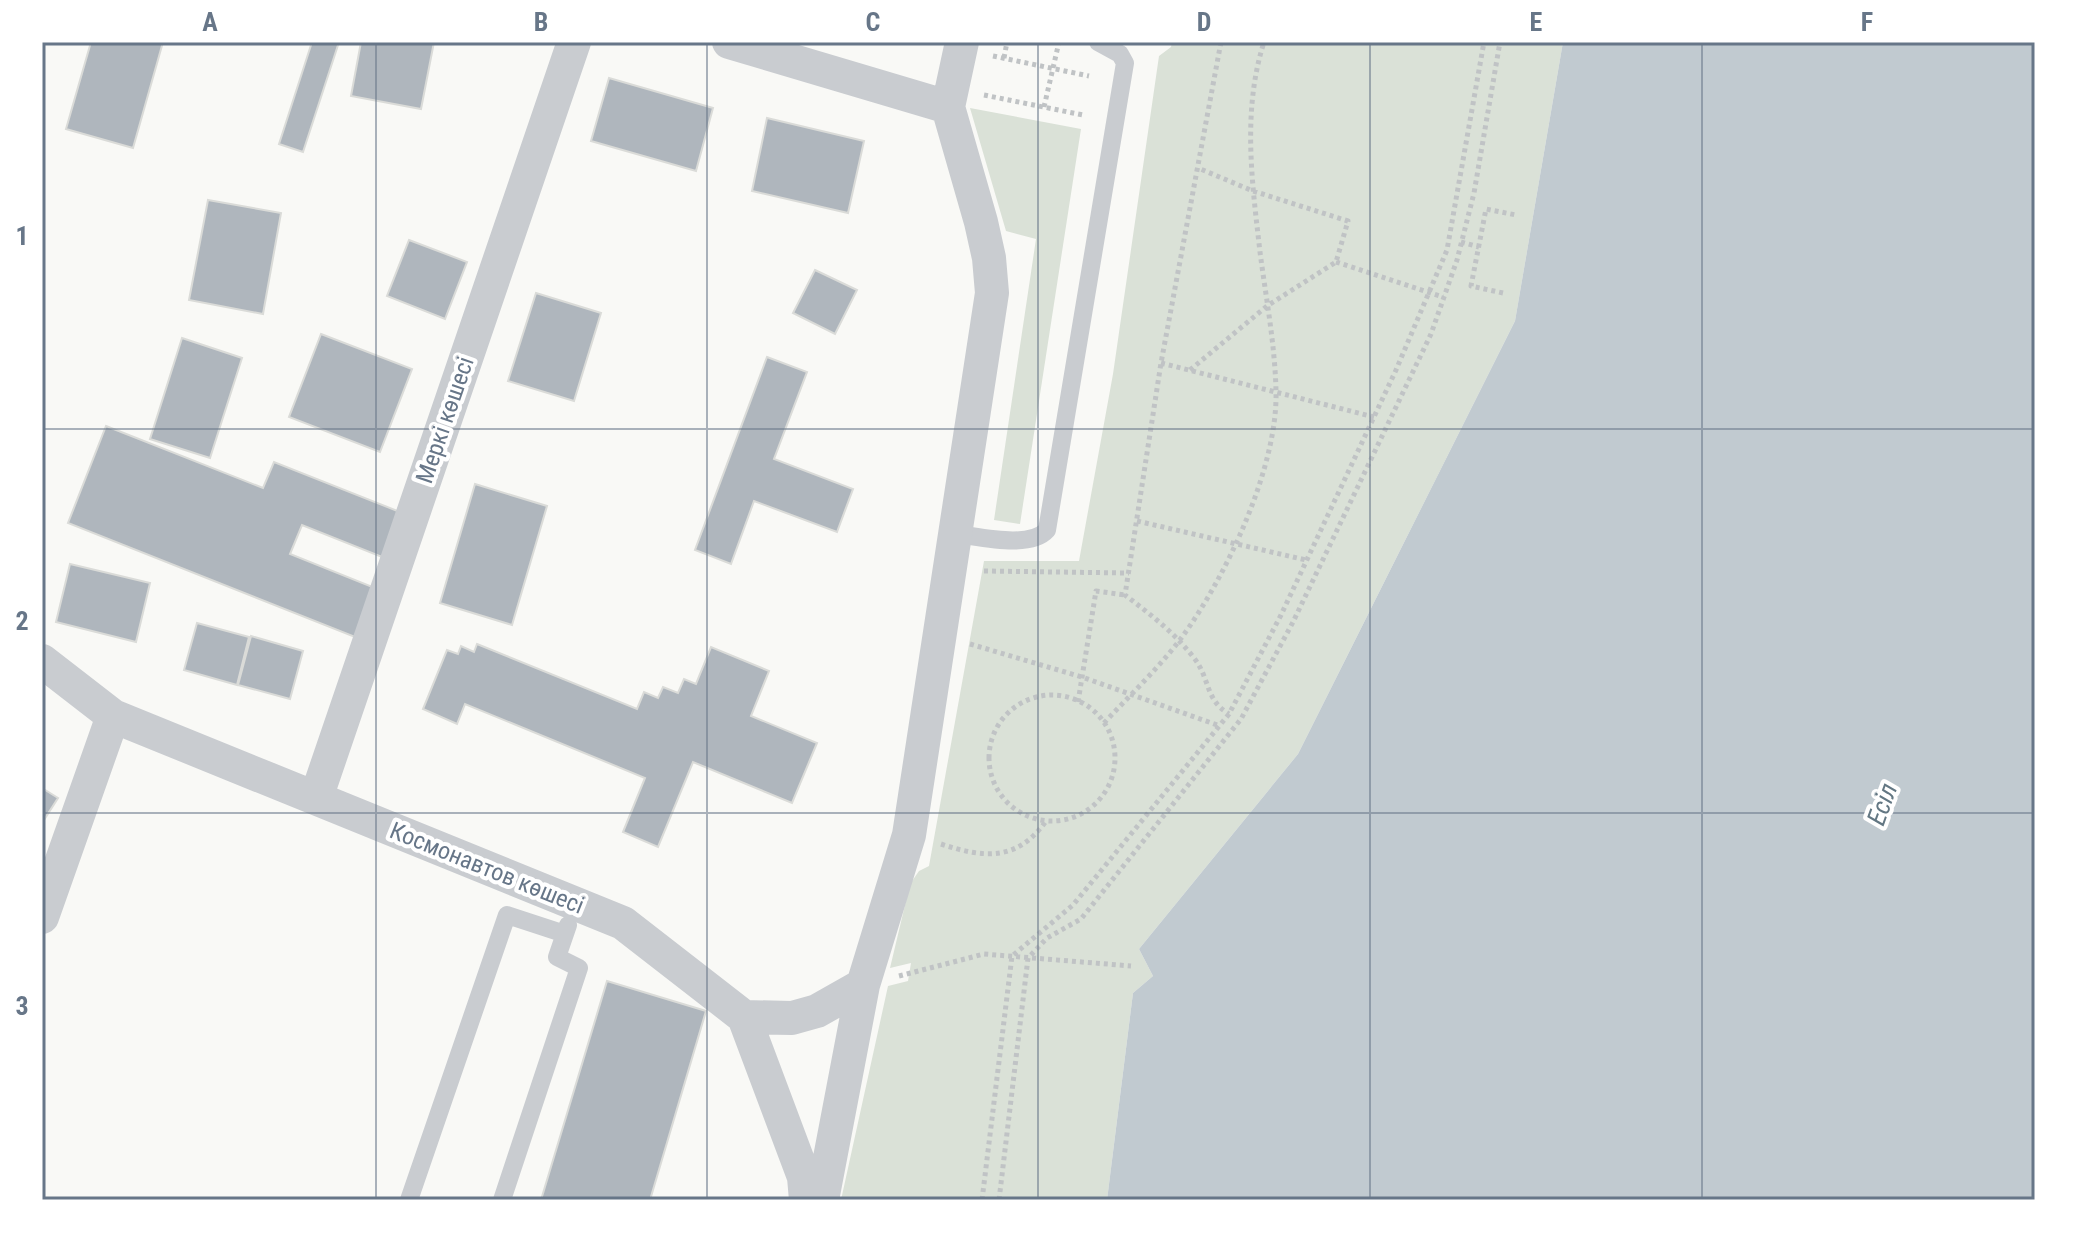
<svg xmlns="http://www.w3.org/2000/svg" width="2077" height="1242" font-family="'Roboto Condensed',sans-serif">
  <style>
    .green { fill: #dae1d7 }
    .water { fill: #c1cad0 }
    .building { fill: #afb6bd; stroke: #dadbd8; stroke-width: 2 }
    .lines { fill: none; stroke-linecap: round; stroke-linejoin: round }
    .path { stroke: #c0c3c5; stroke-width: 5; stroke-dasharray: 4 4; stroke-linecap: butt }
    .lane { stroke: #c9ccd0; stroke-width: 18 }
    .street { stroke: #c9ccd0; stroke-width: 34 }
    .grid { fill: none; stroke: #677688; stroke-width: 2; stroke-opacity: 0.55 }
    .labels { text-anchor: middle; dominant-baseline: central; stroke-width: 8; stroke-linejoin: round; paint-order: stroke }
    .street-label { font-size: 24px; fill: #677688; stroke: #fff }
    .water-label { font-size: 26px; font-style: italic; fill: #637783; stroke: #fff }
    .neatline { fill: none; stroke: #677688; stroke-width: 3 }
    .grid-label { font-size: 26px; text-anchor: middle; font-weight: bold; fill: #677688 }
  </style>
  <rect width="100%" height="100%" fill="#f9f9f6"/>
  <!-- green -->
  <path class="green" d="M1172 42H1563L1515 321 1298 754 1139 949 1153 976 1133 993 1107 1200H841L888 986 908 981 911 963 890 968 910 884 919 871 929 866 984 561H1079L1113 374 1159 56 1171 47Z
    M970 108 1081 129 1020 524 994 520 1036 239 1006 231Z"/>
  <!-- water -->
  <path class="water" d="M1563 42H2035V1200H1107L1133 993 1153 976 1139 949 1298 754 1515 321Z"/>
  <!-- building -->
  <path class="building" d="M91 42H163L133 148 66 129Z
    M312 42H339L303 152 279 144Z
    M361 42H434L421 109 351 96Z
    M609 78 713 108 696 171 591 141Z
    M767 118 864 141 848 213 752 191Z
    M208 200 281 213 263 314 189 300Z
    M409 240 467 262 445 319 387 296Z
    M815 270 857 290 835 334 793 313Z
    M536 293 601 313 574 401 508 381Z
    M321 334 412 369 380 452 289 417Z
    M182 338 242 358 210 458 150 439Z
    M767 357 807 372 774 459 853 489 837 532 754 501 731 564 695 550Z
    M106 426 263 488 274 462 405 514 387 559 302 525 290 554 375 588 355 637 68 523Z
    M475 484 547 506 512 625 440 603Z
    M70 564 150 583 136 642 56 622Z
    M197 623 249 637 237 685 184 670Z
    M251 636 303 651 290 699 238 685Z
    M477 644 637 709 644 692 658 698 663 687 678 693 684 679 696 684 711 647 769 671 751 716 817 743 792 803 693 762 658 847 623 832 645 778 465 704 457 724 423 709 447 650 458 654 461 646 474 652Z
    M42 788 58 798 42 823Z
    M607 981 706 1011 650 1200H541Z"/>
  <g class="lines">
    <!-- path -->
    <path class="path" d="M1221 42 1161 363 1125 595C1151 615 1174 632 1194 658 1210 678 1205 700 1229 714
      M993 56 1089 76
      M1004 58 1007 42
      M984 95 1083 115
      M1044 107 1059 42
      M1461 242 1479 247
      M1336 262 1443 297
      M1503 293 1471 286 1486 209 1516 215
      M1161 363 1374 417
      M1190 370 1267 306 1336 262 1348 221 1253 191 1198 168
      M1137 521 1306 560
      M984 571 1129 573
      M970 644 1082 677 1220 726
      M989 758a63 63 0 1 1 126 0a63 63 0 1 1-126 0Z
      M1078 702 1096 591 1125 595
      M1104 723C1130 695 1159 668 1182 637 1226 577 1278 467 1276 391 1275 345 1266 298 1260 252 1252 182 1242 111 1264 42
      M941 844C983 858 1017 862 1046 821
      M899 976 984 954 1131 966
      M982 1200 1012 956 1073 905 1229 714 1281 615 1396 370 1447 250 1484 42
      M999 1200 1028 958 1047 938 1081 919 1241 719 1293 622 1431 334 1457 260 1474 193 1500 42"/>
    <!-- lane -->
    <path class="lane" d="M957 534C981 537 1030 549 1047 530L1125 63 1120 54 1098 42
      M409 1200 507 915 565 934
      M502 1200 579 968 557 957 568 925"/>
    <!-- street -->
    <path class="street" d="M729 42 948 107
      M42 661 113 716 623 923 744 1017 804 1177 806 1200
      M316 798 574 42
      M42 917 113 716
      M744 1017 792 1018 817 1011 863 985
      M822 1200 863 985 909 835 992 293 989 258 981 222 948 107 962 42"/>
  </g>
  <!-- grid -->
  <path class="grid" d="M376 42V1200M707 42V1200M1038 42V1200M1370 42V1200M1702 42V1200M42 429H2035M42 813H2035"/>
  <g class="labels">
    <!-- street labels -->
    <g class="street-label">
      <text transform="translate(445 420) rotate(-71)">Меркі көшесі</text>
      <text transform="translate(487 868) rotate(22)">Космонавтов көшесі</text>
    </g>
    <!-- water labels -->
    <g class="water-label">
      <text transform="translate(1882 804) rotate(-70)">Есіл</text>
    </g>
  </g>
  <!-- border -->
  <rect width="2077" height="1242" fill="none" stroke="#ffffff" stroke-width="88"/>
  <rect x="44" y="44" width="1989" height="1154" class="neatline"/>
  <g class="grid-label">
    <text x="210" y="31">A</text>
    <text x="541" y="31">B</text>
    <text x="873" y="31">C</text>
    <text x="1204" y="31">D</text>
    <text x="1536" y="31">E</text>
    <text x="1867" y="31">F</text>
    <text x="22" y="245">1</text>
    <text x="22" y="630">2</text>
    <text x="22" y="1015">3</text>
  </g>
</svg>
